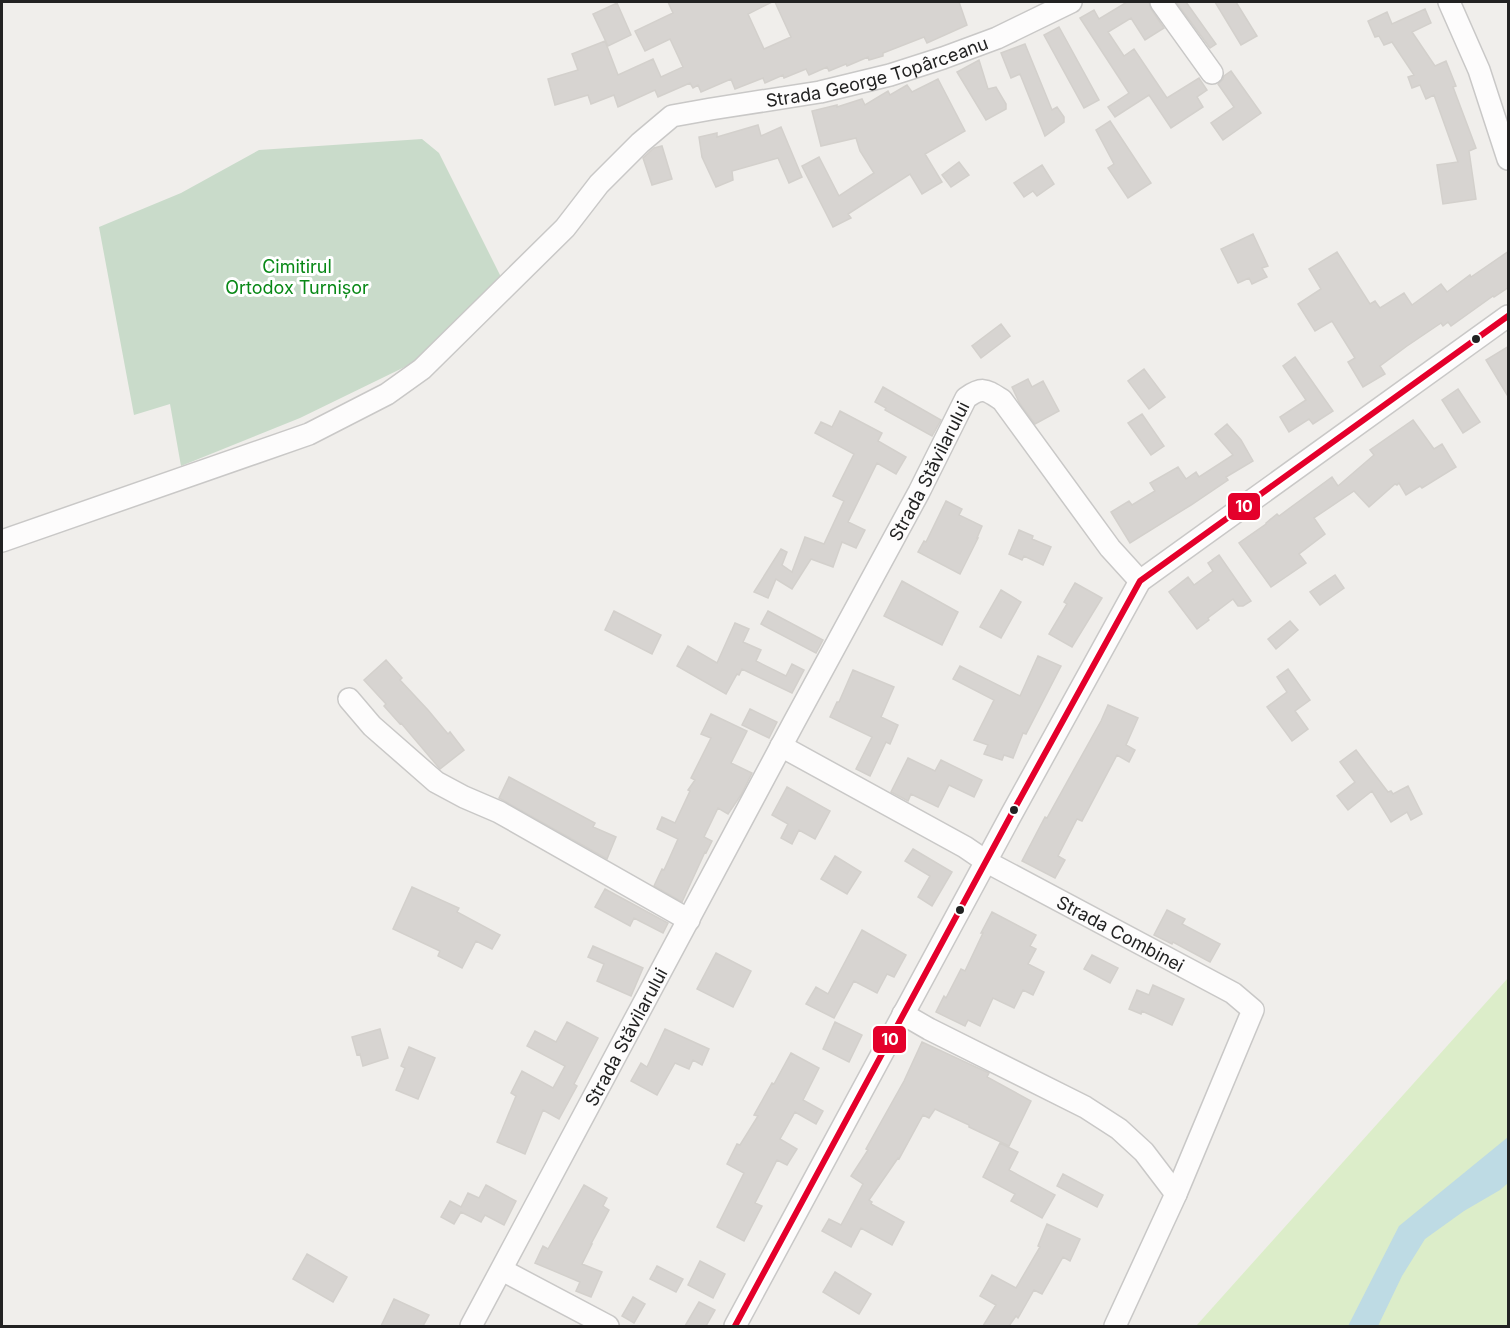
<svg xmlns="http://www.w3.org/2000/svg" width="1510" height="1328" font-family="Inter,sans-serif">
  <style>
    .grass { fill: #dcedc9 }
    .cemetery { fill: #c9dbca }
    .water { fill: #bedbe4 }
    .building { fill: #d7d4d1; stroke: #d3d0cc; stroke-width: 1.5 }
    .lines { fill: none; stroke-linecap: round; stroke-linejoin: round }
    .minor-casing { stroke: #c9c8c7; stroke-width: 24 }
    .minor { stroke: #fdfcfc; stroke-width: 21 }
    .bus-1-casing { stroke: #fff; stroke-width: 10 }
    .bus-1 { stroke: #e4002b; stroke-width: 6 }
    .bus-dot { fill: #222; stroke: #fff; stroke-width: 2 }
    .labels { text-anchor: middle; dominant-baseline: central; stroke-width: 6; stroke-linejoin: round; paint-order: stroke }
    .street-label { font-size: 18px; fill: #222; stroke: #fff }
    .park-label { font-size: 18px; fill: #088816; stroke: #fff }
    .line-badge { stroke: #fff; stroke-width: 2 }
    .badge-label { font-size: 16px; text-anchor: middle; font-weight: bold; fill: #fff }
  </style>
  <rect width="100%" height="100%" fill="#f0eeeb"/>
  <!-- grass -->
  <path class="grass" d="M1508 978V1326H1196Z"/>
  <!-- cemetery -->
  <path class="cemetery" d="M422 139 439 153 503 281 417 361 300 418 181 466 170 404 134 415 99 227 181 193 259 150Z"/>
  <!-- water -->
  <path class="water" d="M1508 1137V1183L1500 1190 1464 1211 1425 1239 1402 1276 1378 1326H1348L1399 1226Z"/>
  <!-- building -->
  <path class="building" d="M668 2H772L748 14 764 49 791 37 775 2H959L967 25 927 43 924 37 883 53V56L869 60 868 57 847 66 846 64 829 71 827 67 809 75 806 69 784 78 783 75 765 83 763 78 735 89 731 79 701 92 698 85 693 88 690 83 658 97 655 90 618 107 614 95 591 104 588 95 555 105 548 79 578 70 572 54 605 41 618 75 653 59 661 77 683 67 670 39 645 51 635 31 673 13Z
    M1127 2H1149L1151 9 1164 28 1145 40 1131 18 1108 32 1124 56 1134 49 1167 98 1199 78 1207 90 1197 97 1203 107 1171 128 1149 95 1115 117 1108 107 1129 93 1080 18 1094 10 1099 19Z
    M1176 2H1186L1216 44 1210 48Z
    M1215 2H1236L1257 36 1241 45Z
    M617 3 631 35 608 46 593 14Z
    M1425 9 1431 23 1412 32 1435 66 1446 61 1456 86 1453 87 1476 148 1469 151 1476 199 1443 204 1437 165 1458 162 1434 95 1426 99 1420 85 1412 88 1408 77 1414 75 1392 42 1384 45 1379 36 1375 37 1368 21 1387 12 1392 24Z
    M1059 27 1099 100 1084 108 1044 35Z
    M1025 44 1052 110 1057 107 1064 117V122L1045 136 1020 74 1011 78 1001 53Z
    M979 60 988 89 996 87 1006 104V109L986 120 957 72Z
    M1231 71 1261 113 1223 140 1211 123 1234 107 1218 84 1223 79 1224 76Z
    M938 79 965 131 925 154 942 182 922 194 910 174 848 214 851 218 833 227 802 166 819 157 839 196 874 173 860 151 856 138 821 146 812 111 837 105V107L862 99 865 105 888 91 890 95 907 85 912 92Z
    M1110 121 1151 183 1128 198 1108 168 1114 164 1096 130Z
    M758 125 761 136 781 127 802 177 789 183 778 158 732 171 733 180 716 187 702 157 699 137 717 133V137Z
    M662 146 672 179 652 185 643 158 654 148Z
    M959 162 969 175 951 187 942 175Z
    M1042 165 1054 184 1037 196 1033 191 1024 197 1014 183Z
    M1253 234 1268 266 1262 268 1267 277 1252 284 1249 278 1238 283 1221 249Z
    M1509 251V287L1494 297 1493 296 1451 326 1448 322 1443 326 1441 323 1407 346 1380 366 1385 374 1363 387 1348 362 1355 358 1332 321 1315 331 1298 304 1321 289 1309 269 1337 252 1370 304 1375 301 1380 308 1404 293 1412 305 1441 284 1447 292 1470 275 1471 277Z
    M1001 324 1010 336 981 358 972 346Z
    M1509 346V398L1486 360Z
    M1295 357 1333 411 1313 424 1309 419 1289 432 1280 417 1306 400 1283 366Z
    M1144 369 1165 397 1149 409 1128 381Z
    M1028 379 1032 387 1043 381 1059 411 1035 424 1020 404 1012 387Z
    M883 387 941 420 932 436 885 410 886 408 875 402Z
    M1458 389 1480 422 1463 433 1442 400Z
    M840 411 882 433 878 441 906 457 896 474 877 463 848 522 865 530 856 548 842 542 833 567 811 559 792 589 776 579 768 598 754 592 781 549 787 552 782 565 792 572 805 537 824 544 844 501 833 496 854 454 815 433 821 422 832 427Z
    M1142 414 1164 446 1151 455 1128 423Z
    M1413 420 1434 449 1442 444 1456 467 1422 488 1420 486 1406 495 1399 483 1397 485 1395 484 1369 507 1354 491 1314 518 1325 534 1299 554 1306 563 1271 587 1239 543 1266 524V523L1277 514 1279 516 1332 477 1338 486 1374 455 1370 450Z
    M1227 424 1241 440 1253 461 1226 477 1228 480 1191 505 1130 543 1111 512 1129 501 1132 505 1155 491 1150 483 1178 467 1186 479 1196 472 1199 477 1233 455 1215 434Z
    M946 501 962 509 959 515 982 526 977 538H978L960 574 918 552 924 541 926 542Z
    M1019 530 1033 536 1032 539 1051 547 1043 565 1024 556 1022 560 1009 554Z
    M1219 555 1251 601 1243 606H1238L1233 599 1208 618 1209 620 1197 629 1169 592 1188 577 1194 585 1213 571 1208 563Z
    M1335 575 1344 588 1320 605 1310 592Z
    M902 581 958 612 942 645 884 616Z
    M1075 583 1102 598 1072 647 1049 634 1067 604 1064 602Z
    M1001 590 1021 602 1001 638 980 627Z
    M614 611 661 635 652 654 605 630Z
    M768 611 823 640 816 653 761 624Z
    M1290 621 1298 630 1276 649 1268 639Z
    M735 623 749 629 743 642 761 650 756 661 786 676 792 664 804 670 792 693 742 669 739 675 737 674 726 694 677 666 688 646 717 663Z
    M1038 656 1061 666 1026 734 1023 733 1013 758 1004 755 1002 760 984 754 988 745 974 740 994 700 953 679 960 666 1020 696Z
    M386 660 402 678 400 680 428 710 448 734 450 732 464 750 440 769 401 723 400 724 384 706 386 704 364 680Z
    M1288 669 1310 700 1295 711 1308 729 1292 741 1267 707 1287 692 1277 677Z
    M853 670 894 687 881 717 898 725 890 744 886 742 870 776 856 769 872 737 830 717 837 702H839Z
    M1108 705 1138 718 1126 745 1135 750 1129 762 1117 755 1082 821 1077 819 1058 856 1065 860 1055 878 1022 861 1045 817 1047 818 1101 721Z
    M750 709 777 722 769 738 742 725Z
    M711 714 747 731 731 763 752 773 741 795 728 814 718 808 704 837 712 841 706 853 705 852 682 902 654 886 662 869 664 870 678 839 657 829 662 817 675 823 690 791 688 790 695 780 691 778 711 738 701 734Z
    M1356 750 1388 792 1391 791 1393 794 1408 786 1422 814 1411 820 1407 812 1391 822 1372 791 1348 810 1337 796 1355 782 1340 762Z
    M908 758 935 771 941 760 982 780 974 797 949 785 938 807 911 794 908 801 891 792Z
    M509 777 595 823 593 827 616 837 607 859 499 798Z
    M787 787 830 811 815 839 799 830 792 844 781 838 788 824 772 815Z
    M913 849 952 872 932 906 918 897 930 876 905 861Z
    M835 856 861 872 847 894 821 879Z
    M412 887 459 908 457 912 500 935 492 949 476 941 462 968 438 956 440 951 393 929Z
    M605 889 668 923 663 933 634 918 630 926 595 907Z
    M1167 910 1185 919 1182 924 1220 944 1210 962 1173 942 1172 944 1154 935Z
    M992 912 1036 935 1030 946 1036 949 1028 964 1044 972 1033 995 1023 990 1014 1008 993 998 980 1026 968 1020 965 1026 936 1012 944 996 946 998 961 969 965 971 983 933H981Z
    M862 930 906 955 894 977 887 974 877 993 854 981 834 1018 806 1004 816 987 828 994Z
    M593 946 643 968 631 996 597 981 604 964 588 957Z
    M716 953 751 971 733 1007 697 989Z
    M1092 955 1118 968 1110 983 1084 969Z
    M1153 985 1184 999 1172 1025 1142 1011 1141 1014 1129 1009 1137 990 1149 995Z
    M567 1022 598 1038 574 1084 577 1086 559 1119 543 1110 525 1154 497 1142 516 1096 511 1093 522 1071 553 1088 565 1066 527 1046 535 1031 556 1042Z
    M835 1022 862 1035 849 1062 823 1049Z
    M380 1029 388 1058 363 1066 360 1054 357 1055 352 1037Z
    M665 1029 709 1049 702 1065 693 1060 689 1069 675 1063 657 1095 631 1081 641 1063 647 1067Z
    M922 1042 989 1073 987 1077 1031 1101 1009 1146 969 1127V1125L935 1109 929 1118 923 1115 899 1159 898 1158 869 1200 872 1202 871 1204 904 1222 892 1245 861 1228 851 1247 822 1231 829 1219 841 1225 863 1184 851 1176 868 1150 866 1149 904 1081Z
    M409 1047 435 1058 418 1099 396 1090 405 1068 401 1066Z
    M791 1053 819 1068 803 1100 823 1111 816 1124 795 1112 780 1139 797 1149 787 1165 777 1160 755 1203 762 1206 744 1241 717 1227 744 1173 727 1164 737 1144 740 1145 758 1116 754 1115 772 1083 774 1084Z
    M1000 1143 1018 1152 1009 1170 1055 1195 1042 1218 1011 1201 1015 1194 983 1177Z
    M1063 1174 1103 1195 1097 1207 1057 1186Z
    M486 1185 516 1201 504 1225 485 1215 481 1222 461 1212 454 1224 441 1217 450 1201 461 1207 468 1193 479 1198Z
    M584 1185 607 1198 603 1206 609 1210 591 1244H592L582 1264 602 1272 591 1297 576 1291 580 1282 535 1263 543 1246 548 1249Z
    M1047 1224 1080 1239 1070 1261 1063 1257 1042 1294 1034 1290 1018 1318 1016 1316 1009 1326H983L996 1305 980 1296 992 1275 1016 1288 1040 1247 1038 1246Z
    M307 1254 347 1277 333 1302 293 1279Z
    M700 1261 725 1274 713 1298 688 1285Z
    M657 1266 683 1279 676 1292 650 1279Z
    M835 1272 871 1294 859 1314 823 1292Z
    M633 1297 645 1304 634 1323 622 1316Z
    M394 1299 429 1315 423 1326H381Z
    M699 1302 715 1310 706 1326H685Z"/>
  <g class="lines">
    <defs>
      <g id="minor">
        <path d="M1161 2 1212 73"/>
        <path d="M1449 2 1479 70 1508 159"/>
        <path id="s1" d="M2 541 309 434 387 394 422 369 565 228 599 184 640 143 672 116 711 109 820 92 890 75 943 58 997 38 1071 2"/>
        <path d="M349 699 372 726 436 782 464 797 499 812 689 920"/>
        <path id="s2" d="M781 746 965 847 987 862 1233 993 1253 1010 1176 1194 1115 1326"/>
        <path d="M903 1014 929 1029 1085 1107 1119 1129 1144 1152 1176 1194"/>
        <path d="M502 1270 608 1326"/>
        <path id="s3" d="M471 1326 793 724 919 492 966 398C983 386 986 390 1002 400L1110 548 1140 581"/>
        <path d="M735 1326 1011 815 1140 581 1508 316"/>
      </g>
    </defs>
    <!-- minor casing -->
    <use href="#minor" class="minor-casing"/>
    <!-- minor -->
    <use href="#minor" class="minor"/>
    <defs>
      <path id="bus-1" d="M735 1326 1011 815 1140 581 1508 316"/>
    </defs>
    <!-- bus-1 casing -->
    <use href="#bus-1" class="bus-1-casing"/>
    <!-- bus-1 -->
    <use href="#bus-1" class="bus-1"/>
  </g>
  <!-- markers -->
  <g class="bus-dot">
    <circle cx="1476" cy="339" r="5"/>
    <circle cx="1014" cy="810" r="5"/>
    <circle cx="960" cy="910" r="5"/>
  </g>
  <g class="labels">
    <!-- street labels -->
    <g class="street-label">
      <text stroke="none"><textPath href="#s1" startOffset="1022">Strada George Topârceanu</textPath></text>
      <text stroke="none"><textPath href="#s3" startOffset="970">Strada Stăvilarului</textPath></text>
      <text stroke="none"><textPath href="#s2" startOffset="388">Strada Combinei</textPath></text>
      <text stroke="none"><textPath href="#s3" startOffset="328">Strada Stăvilarului</textPath></text>
    </g>
    <!-- park labels -->
    <g class="park-label">
      <text x="297" y="266">Cimitirul<tspan x="297" dy="21">Ortodox Turnișor</tspan></text>
    </g>
  </g>
  <g class="line-badge">
    <rect x="1227" y="492" width="34" height="29" rx="6" fill="#e4002b"/>
    <rect x="872" y="1025" width="35" height="29" rx="6" fill="#e4002b"/>
  </g>
  <g class="badge-label">
    <text x="1244" y="512">10</text>
    <text x="890" y="1045">10</text>
  </g>
  <!-- border -->
  <rect width="1510" height="1328" fill="none" stroke="#222222" stroke-width="6"/>
</svg>
